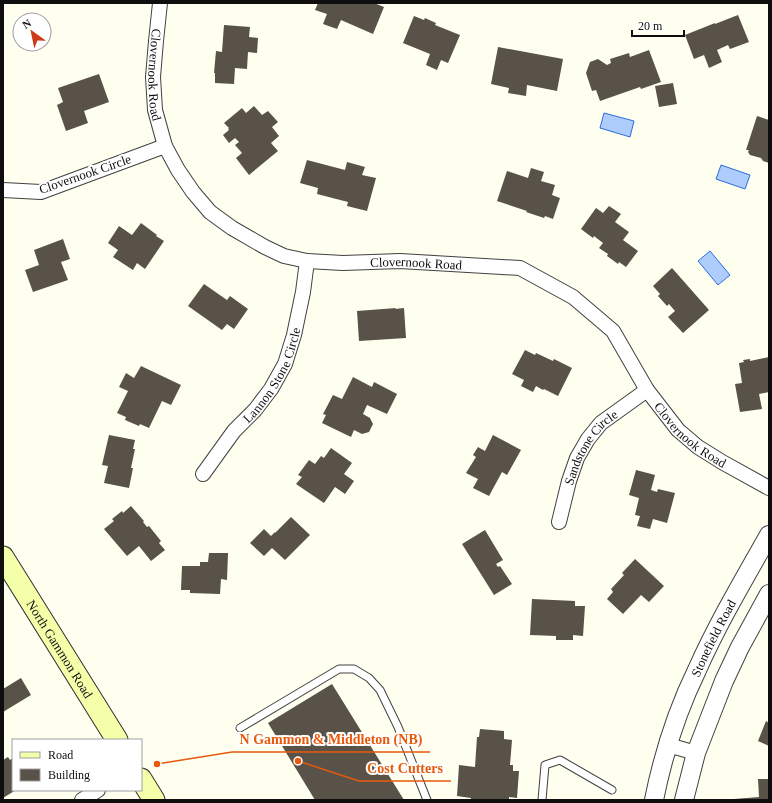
<svg xmlns="http://www.w3.org/2000/svg" width="772" height="803" font-family="Georgia,serif">
  <style>
    .water { fill: #aeccfc; stroke: #2d6cdb }
    .building { fill: #585249 }
    .lines { fill: none; stroke-linecap: round; stroke-linejoin: round }
    .service-casing { stroke: #414141; stroke-width: 9 }
    .minor-casing { stroke: #414141; stroke-width: 16 }
    .tertiary-casing { stroke: #414141; stroke-width: 20 }
    .secondary-casing { stroke: #303030; stroke-width: 23 }
    .service { stroke: #fff; stroke-width: 7 }
    .minor { stroke: #fff; stroke-width: 14 }
    .tertiary { stroke: #fff; stroke-width: 18 }
    .secondary { stroke: #f4ffaa; stroke-width: 21 }
    .labels { text-anchor: middle; dominant-baseline: central; stroke-width: 4; stroke-linejoin: round; paint-order: stroke }
    .street-label { font-size: 13px; fill: #0e0e0e; stroke: #fff }
    .leader { fill: none; stroke: #e8590c; stroke-width: 1.5 }
    .callout-dot { fill: #e8590c; stroke: #fff; stroke-width: 1.5 }
    .callout-label { font-size: 14px; text-anchor: middle; font-weight: bold; fill: #e8590c; stroke: #fff; stroke-width: 4; stroke-linejoin: round; paint-order: stroke }
  </style>
  <rect width="100%" height="100%" fill="#feffef"/>
  <!-- water -->
  <path class="water" d="M604 113 634 121 630 137 600 128Z
    M721 165 750 175 745 189 716 179Z
    M710 251 730 275 718 285 698 261Z"/>
  <!-- building -->
  <path class="building" d="M318 3H374L384 7 373 34 341 20 337 29 323 24 327 14 315 10Z
    M738 15 749 42 730 49 728 45 717 50 722 62 709 68 704 55 694 59 685 35 715 23V24Z
    M414 16 424 20 425 18 436 23 435 25 460 35 448 63 441 60 437 70 426 65 430 54 403 43Z
    M224 25 250 27 249 37 258 38 257 53 248 52 247 69 235 68 234 84 215 83V73H214L216 51 222 52Z
    M498 47 563 59 557 91 527 85 526 96 508 93 509 88 491 84Z
    M649 50 661 82 641 89 640 87 600 101 596 90 592 91 586 73 590 62 598 59 607 65 611 63 610 59 629 53 630 57Z
    M99 74 109 102 84 111 88 123 66 131 57 105 63 102 58 88Z
    M673 83 677 104 659 107 655 86Z
    M254 106 262 115 268 111 278 122 272 127 279 136 271 143 278 151 249 175 236 158 242 153 235 145 239 142 235 138 229 143 223 135 229 130 228 129 229 128 224 123 242 108 246 113Z
    M757 116 769 120V163L763 161 761 158 750 155 748 152 749 150H746Z
    M307 160 345 170 347 162 365 167 362 175 376 178 367 211 347 206 348 202 317 194 318 188 300 183Z
    M531 168 544 172 541 181 555 185 552 195 560 198 553 219 545 216 544 218 526 212 527 211 497 201 507 171 528 178Z
    M609 206 621 214 615 222 629 232 623 240 638 251 626 267 619 262 618 264 607 256 608 254 599 248 603 243 594 236 593 238 581 229 596 208 603 213Z
    M141 223 157 235 156 236 164 241 145 269 137 263 133 270 113 257 118 250 108 243 119 226 132 235Z
    M63 239 70 259 61 262 68 280 33 292 25 270 39 265 34 250Z
    M672 268 709 310 683 333 668 317 675 311 669 304 667 306 658 296 660 294 653 286Z
    M204 284 227 300 230 296 248 309 234 329 227 324 222 330 188 306Z
    M396 308 395 309 404 308 406 338 359 341 357 311Z
    M525 350 535 355 536 353 553 361 554 359 572 368 558 396 544 389 543 390 536 386 533 392 521 386 524 380 512 374Z
    M769 357V392L759 394 762 409 740 412 735 384 742 383 739 363 744 362 743 360 750 359V361Z
    M141 366 181 385 171 405 162 401 149 428 140 424 139 426 125 420 126 417 117 413 128 391 119 387 126 373 134 378Z
    M353 377 372 387 374 382 397 394 387 414 367 405 363 414 370 418 373 424 369 432 362 434 354 430 351 437 322 423 326 415 323 414 333 395 342 399Z
    M109 435 135 440 133 449H135L131 468H133L129 488 104 483 108 466 102 465Z
    M493 435 521 450 507 475 502 472 489 496 473 488 478 479 466 473 476 457 473 455 478 447 485 451Z
    M331 448 352 463 344 474 354 481 345 494 335 487 324 503 296 484 302 477 298 475 309 460 315 464 321 456 324 458Z
    M636 470 655 475 651 490 657 492 658 489 675 493 667 523 653 519 650 529 637 526 640 516 635 515 639 498 629 495Z
    M131 506 144 521 143 522 147 527 149 526 161 541 159 543 165 550 151 561 139 546 127 556 104 529 114 521 112 519 122 511 123 513Z
    M291 517 310 535 285 560 272 548 264 556 250 543 264 529 271 536 275 532V533Z
    M485 530 503 560 496 564 498 567 500 566 512 584 494 595 462 544Z
    M209 553H228L227 580 221 579 220 594 190 593V590H181L182 566H200V562H208Z
    M635 559 664 586 649 602 641 595 623 614 607 599 613 592 611 589 624 575 622 573Z
    M532 599 575 601V606H585L583 636 573 635V640H556V636L530 635Z
    M21 678 31 695 3 712V689Z
    M332 684 404 800H315L268 723Z
    M766 721 769 723V746L758 741Z
    M480 729 504 731V739L512 740 510 765H513V771H519L517 798 509 797V800H471V798L457 796 459 765 475 767 477 737H479Z
    M8 757 10 760 13 758V790H16L3 798V760Z
    M758 779H769V800H734V799L759 797Z"/>
  <g class="lines">
    <defs>
      <path id="service" d="M240 728 339 669H354L369 678 380 690 398 727 427 800
        M542 800 545 765 560 760 612 790"/>
      <g id="minor">
        <path id="s1" d="M160 3 156 41 153 77 155 110 165 146 178 170 193 192 210 212 232 228 265 247 284 256 307 261 343 263 400 261 520 268 573 297 613 331 647 390 678 430 698 447 722 462 769 488"/>
        <path d="M3 190 41 192 165 146"/>
        <path id="s2" d="M203 474 234 431 255 410 271 389 285 364 294 335 303 292 307 261"/>
        <path id="s3" d="M559 522 569 481 577 458 588 439 601 423 647 390"/>
        <path d="M668 745 696 753"/>
        <path d="M82 800 98 790"/>
      </g>
      <g id="tertiary">
        <path id="s4" d="M654 800C663 755 677 711 697 670 718 623 744 579 769 535"/>
        <path d="M684 800 696 753 724 681 740 647 769 594"/>
      </g>
      <g id="secondary">
        <path id="s5" d="M3 557 117 740"/>
        <path d="M141 779 154 800"/>
      </g>
    </defs>
    <!-- service casing -->
    <use href="#service" class="service-casing"/>
    <!-- minor casing -->
    <use href="#minor" class="minor-casing"/>
    <!-- tertiary casing -->
    <use href="#tertiary" class="tertiary-casing"/>
    <!-- secondary casing -->
    <use href="#secondary" class="secondary-casing"/>
    <!-- service -->
    <use href="#service" class="service"/>
    <!-- minor -->
    <use href="#minor" class="minor"/>
    <!-- tertiary -->
    <use href="#tertiary" class="tertiary"/>
    <!-- secondary -->
    <use href="#secondary" class="secondary"/>
  </g>
  <g class="labels">
    <!-- street labels -->
    <g class="street-label">
      <text stroke="none"><textPath href="#s1" startOffset="72">Clovernook Road</textPath></text>
      <text transform="translate(85 174) rotate(-19)">Clovernook Circle</text>
      <text stroke="none"><textPath href="#s1" startOffset="444">Clovernook Road</textPath></text>
      <text stroke="none"><textPath href="#s2" startOffset="122">Lannon Stone Circle</textPath></text>
      <text stroke="none"><textPath href="#s1" startOffset="792">Clovernook Road</textPath></text>
      <text stroke="none"><textPath href="#s3" startOffset="83">Sandstone Circle</textPath></text>
      <text stroke="none"><textPath href="#s4" startOffset="173">Stonefield Road</textPath></text>
      <text stroke="none"><textPath href="#s5" startOffset="108">North Gammon Road</textPath></text>
    </g>
  </g>
  <!-- callouts -->
  <path class="leader" d="M157 764L232 752H430M298 761L359 781H451"/>
  <g class="callout-dot">
    <circle cx="157" cy="764" r="4"/>
    <circle cx="298" cy="761" r="4"/>
  </g>
  <g class="callout-label">
    <text x="331" y="744">N Gammon &amp; Middleton (NB)</text>
    <text x="405" y="773">Cost Cutters</text>
  </g>
  <!-- border -->
  <rect width="772" height="803" fill="none" stroke="#0e0e0e" stroke-width="8"/>
  <!-- legend -->
  <rect x="12" y="739" width="130" height="52" fill="#ffffff" stroke="#9f9f9f"/>
  <rect x="20" y="752" width="20" height="6" fill="#f4ffaa" stroke="#9f9f9f"/>
  <text x="48" y="759" font-size="12" fill="#0e0e0e">Road</text>
  <rect x="20" y="769" width="20" height="12" fill="#585249" stroke="#9f9f9f"/>
  <text x="48" y="779" font-size="12" fill="#0e0e0e">Building</text>
  <!-- north arrow -->
  <g transform="translate(32 32) rotate(327)"><circle r="19" fill="#ffffff" stroke="#9f9f9f"/>
  <path d="M0-3L7 15L0 10L-7 15Z" fill="#cd3a18"/>
  <text y="-6" font-size="11" font-weight="bold" text-anchor="middle" fill="#0e0e0e">N</text>
  </g>
  <!-- scale -->
  <path d="M632 30v6h52v-6" fill="none" stroke="#0e0e0e" stroke-width="2"/>
  <text x="638" y="30" font-size="12" fill="#0e0e0e" stroke="#ffffff" stroke-width="3" paint-order="stroke">20 m</text>
</svg>
